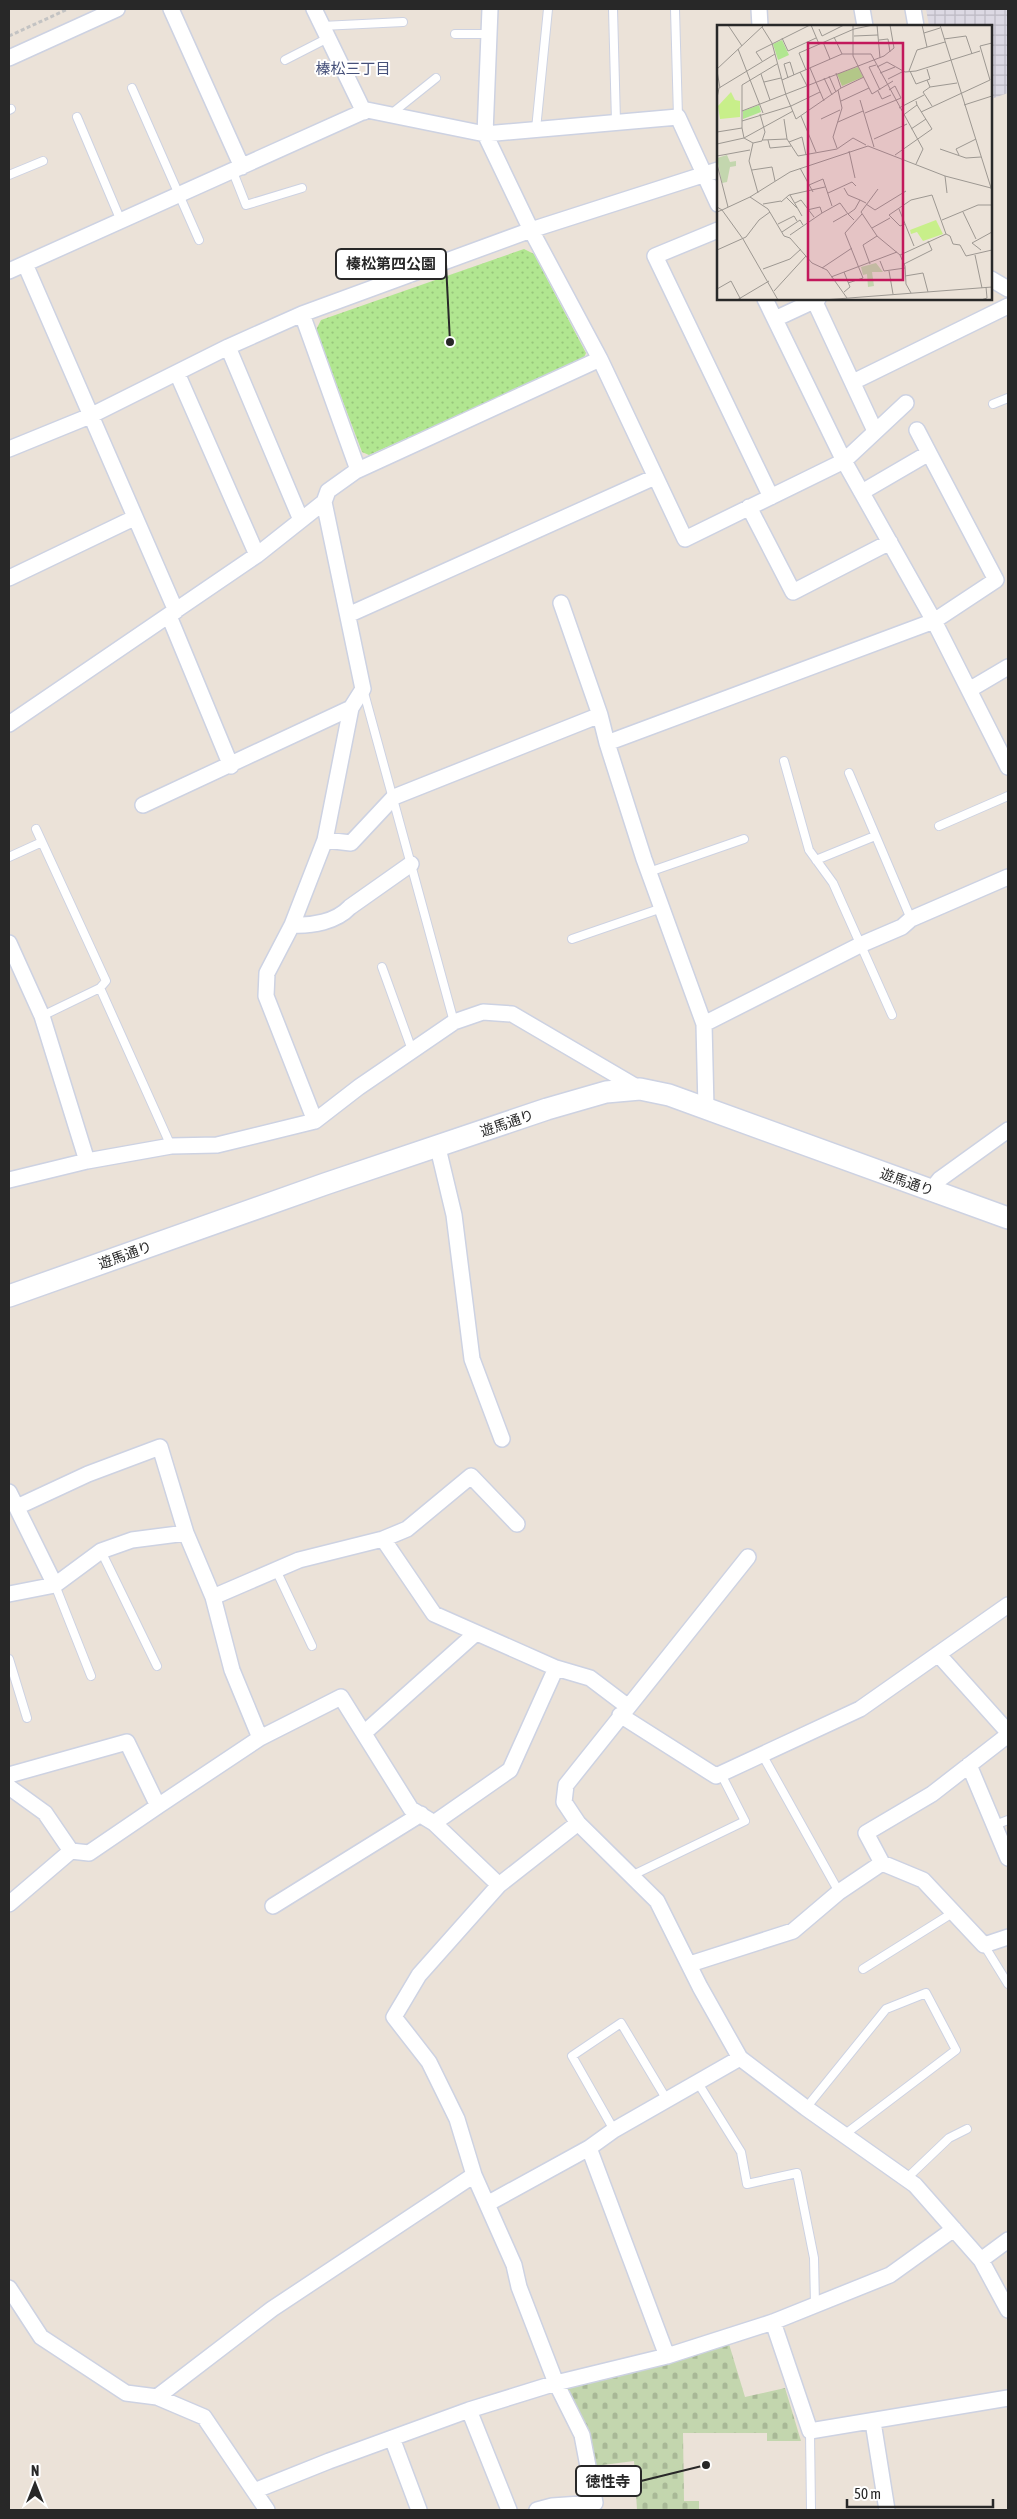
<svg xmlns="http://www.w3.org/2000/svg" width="1017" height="2519" font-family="'Asap Condensed','Noto Sans JP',sans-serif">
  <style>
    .industrial { fill: url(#industrial-grid) }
    .grass { fill: url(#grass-dots) }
    .cemetery { fill: url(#cemetery-stones) }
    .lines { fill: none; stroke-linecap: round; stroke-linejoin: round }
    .lane-casing { stroke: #cdd2e2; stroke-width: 10 }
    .street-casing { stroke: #cdd2e2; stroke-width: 18 }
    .secondary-casing { stroke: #cdd2e2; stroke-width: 24 }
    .path { stroke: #c3c3c3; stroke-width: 3; stroke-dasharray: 4 2.5; stroke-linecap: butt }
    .lane { stroke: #fff; stroke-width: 8 }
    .street { stroke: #fff; stroke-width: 15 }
    .secondary { stroke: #fff; stroke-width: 21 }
    .labels { text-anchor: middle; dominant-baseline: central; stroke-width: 4; stroke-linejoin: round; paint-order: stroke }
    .street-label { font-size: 14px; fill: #282828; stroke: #fff }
    .neighbourhood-label { font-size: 15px; fill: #46517a; stroke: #fff }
    .inset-road { fill: none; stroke: #9d9892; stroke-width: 1 }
    .view { fill: #c2185b; fill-opacity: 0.15; stroke: #c2185b; stroke-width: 2.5 }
    .inset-edge { fill: none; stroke: #282828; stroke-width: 2.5 }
    .leader { fill: none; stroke: #282828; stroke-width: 2 }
    .callout-dot { fill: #282828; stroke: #fff; stroke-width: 2 }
    .callout { fill: #fff; stroke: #282828; stroke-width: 2 }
    .callout-label { font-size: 15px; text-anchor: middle; font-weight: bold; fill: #282828 }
  </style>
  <defs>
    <pattern id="industrial-grid" width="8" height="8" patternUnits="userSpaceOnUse" patternTransform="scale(1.25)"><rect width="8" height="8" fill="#dcd9e3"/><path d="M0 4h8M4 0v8" fill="none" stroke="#bdbac3"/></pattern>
    <pattern id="grass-dots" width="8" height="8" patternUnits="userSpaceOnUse" patternTransform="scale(1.25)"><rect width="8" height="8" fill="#b1e690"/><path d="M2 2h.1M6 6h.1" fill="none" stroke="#98c57c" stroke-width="1.8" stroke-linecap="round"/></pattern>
    <pattern id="cemetery-stones" width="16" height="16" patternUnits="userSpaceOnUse" patternTransform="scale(1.25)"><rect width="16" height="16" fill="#c3d6ae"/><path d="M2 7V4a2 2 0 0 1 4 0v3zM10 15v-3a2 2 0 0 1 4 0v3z" fill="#a8b896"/></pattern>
  </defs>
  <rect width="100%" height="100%" fill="#ebe2d8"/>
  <!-- industrial -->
  <path class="industrial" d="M926 9H1008V93L991 99V26H929Z"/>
  <!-- grass -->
  <path class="grass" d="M524 249 534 254 586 353 583 360 369 455 362 452 316 330 321 320Z"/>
  <!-- cemetery -->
  <path class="cemetery" d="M729 2344 745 2397 785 2388 801 2441H767V2433H683L684 2501H699V2510H637L634 2461 595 2466 585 2426 568 2390 569 2385Z"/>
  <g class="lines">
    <defs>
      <path id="lane" d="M613 9 616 122
        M675 9 678 117
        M322 26 403 22
        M455 34H489
        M285 60 328 38
        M132 88 199 240
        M9 110 11 109
        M391 114 436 78
        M77 117 121 221
        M536 129 548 9
        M233 172 246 205 302 188
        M9 175 43 161
        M993 404 1008 398
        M363 689 454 1022
        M784 761 809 850 833 883 892 1015
        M849 773 911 919
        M939 826 1008 796
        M36 829 106 981 100 988 42 1016
        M9 857 42 842
        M816 860 875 836
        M649 872 744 839
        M572 939 662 908
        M382 967 412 1050
        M100 988 171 1146
        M101 1551 157 1666
        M276 1570 312 1646
        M55 1585 91 1676
        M9 1659 27 1718
        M763 1756 839 1892
        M995 1825 1008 1820
        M631 1876 745 1821 721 1774
        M984 1945 1008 1984
        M863 1969 954 1912
        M698 2083 741 2152 747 2184 797 2173 814 2258 815 2305
        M806 2108 886 2009 926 1993 956 2050 844 2135
        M614 2130 572 2056 621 2023 667 2100
        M906 2179 949 2138 967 2129
        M810 2431 811 2510"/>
      <path id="street" d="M171 9 242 167
        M314 9 364 112
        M490 9 485 134 531 230 600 359 685 539 844 461 906 403
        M759 9 760 26
        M862 9 865 26
        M913 9 916 26
        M9 58 117 9
        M718 230 655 256 771 497
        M25 264 176 611
        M9 271 367 110 485 134 678 117 718 204
        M991 279 1008 289
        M765 299 844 461 934 621 1008 767
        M814 300 875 431
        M302 314 358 470
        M775 319 818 299
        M228 347 301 520
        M177 373 257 555
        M853 382 1008 306
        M917 430 929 453
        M9 449 90 416 228 347 302 314 531 230 718 170
        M749 507 793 592 890 542
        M9 578 134 518
        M561 603 600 715 607 743 644 859 704 1024 706 1108
        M348 615 655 477
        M169 616 231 766
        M969 690 1008 667
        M9 724 257 555 324 502
        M607 743 934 621 996 580 929 453 862 492
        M143 805 351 708
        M325 840 351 843 394 797 600 715
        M292 925C312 926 336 922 350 907L411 864
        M9 943 42 1016 87 1161
        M704 1024 860 945 902 927 911 919 1008 877
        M315 1121 266 996 267 973 292 925 325 840 351 708 363 689 324 502 328 491 356 471 600 359
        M438 1148 454 1215 472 1359 502 1439
        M9 1180 87 1161 171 1146 217 1145 315 1121 359 1087 454 1022 483 1012 512 1014 640 1089
        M931 1190 940 1179 1008 1130
        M9 1492 55 1585
        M17 1507 88 1474 160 1447 186 1533 213 1597 232 1670 260 1738
        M383 1539 434 1614 556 1668
        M748 1557 566 1785 564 1802 578 1823 657 1901 700 1987 740 2058 806 2108 915 2185 981 2260 1008 2310
        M9 1594 55 1585 101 1551 132 1540 186 1533
        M213 1597 299 1560 383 1539 407 1529 471 1476 517 1524
        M938 1654 1008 1732
        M620 1715 716 1776 860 1709 1008 1605
        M364 1733 476 1633
        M1008 1735 932 1794 866 1833 882 1863 923 1880 984 1945 1008 1937
        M969 1765 1008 1858
        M9 1775 127 1742 158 1806 89 1853 71 1851 9 1904
        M9 1787 45 1813 71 1851
        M158 1806 260 1738 341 1697 411 1809 434 1823
        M499 1885 434 1823 510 1770 556 1668 590 1678 627 1706
        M273 1906 421 1814
        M690 1964 793 1931 839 1892 882 1863
        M487 2204 589 2148
        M981 2260 1008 2240
        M9 2288 41 2337 126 2393 157 2397 204 2417 267 2510
        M773 2322 810 2431 1008 2398
        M667 2356 589 2148 614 2130 740 2058
        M157 2397 272 2309 474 2175
        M469 2410 509 2510
        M873 2422 887 2510
        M392 2438 419 2510
        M254 2491 329 2461 469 2410 556 2383 667 2356 773 2322 890 2275 954 2229
        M537 2510 552 2506 595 2503 582 2435 556 2383 519 2287 514 2265 474 2175 457 2119 429 2062 394 2017 419 1975 499 1885 578 1823"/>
      <path id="secondary" d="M9 1296 325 1184 547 1109 606 1092 640 1089 669 1095 1008 1218"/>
    </defs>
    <!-- lane casing -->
    <use href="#lane" class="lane-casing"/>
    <!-- street casing -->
    <use href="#street" class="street-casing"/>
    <!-- secondary casing -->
    <use href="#secondary" class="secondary-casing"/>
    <!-- path -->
    <path class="path" d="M9 36 68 9"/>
    <!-- lane -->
    <use href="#lane" class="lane"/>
    <!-- street -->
    <use href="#street" class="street"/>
    <!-- secondary -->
    <use href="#secondary" class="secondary"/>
  </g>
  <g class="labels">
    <!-- street labels -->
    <g class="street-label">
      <text transform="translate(507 1123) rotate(-19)">遊馬通り</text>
      <text transform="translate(907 1182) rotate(19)">遊馬通り</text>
      <text transform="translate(125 1255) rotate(-20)">遊馬通り</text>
    </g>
    <!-- neighbourhood labels -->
    <g class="neighbourhood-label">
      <text x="353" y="68">榛松三丁目</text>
    </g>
  </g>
  <!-- overview -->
  <g transform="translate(717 25)">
    <rect width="275" height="275" fill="#ebe2d8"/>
    <path d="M65 15 72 30 61 35 56 19ZM141 42 146 52 125 61 120 49ZM42 80 44 87 26 94V86Z" fill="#b1e690"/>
    <path d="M10 130 13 137 19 136V141L13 142 10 157 5 158 0 133ZM159 238 166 247H155L157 261 151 262 150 249 146 250 144 242Z" fill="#c3d6ae"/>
    <path d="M14 67 18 75 23 76V92L3 94 1 81ZM219 195 226 209 206 216 200 207 194 209 193 205Z" fill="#c8ef8a"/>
    <path class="inset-road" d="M11 0 25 21M94 0 102 19M136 0V31L155 69 176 56M160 0 163 33M205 0 210 22M223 0 275 166M45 2 55 18 69 70 79 94 124 63 147 52M102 4 105 11 127 0M207 8 223 3M137 11 161 10M117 12 125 29M65 13 71 26 99 13M227 14 249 11 255 29M162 15 171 14 173 27M106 17 113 34M21 24 46 88M45 36 39 27 93 0M159 40 152 42 163 65M160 42 170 37 188 47 199 46 263 26M93 43 107 76M0 44 47 0M89 45 82 28 137 4 156 0M0 46 3 63M192 46 200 25 228 17M193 46 199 59 213 54 210 44M83 47 90 61M119 48 124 63M163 48 178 42M44 49 53 75M112 51 119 67M71 53 67 39 73 37 77 50M107 53 115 70M171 54 187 46M65 55 125 29H154L206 124 199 139M210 55 213 62 206 67 215 81M47 57 64 53M213 62 240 58M161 66 165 74 174 70M0 73 2 63 58 29M143 75 157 122M124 76 152 63M247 80 275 71M182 83 207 70M25 86 167 31 177 23 173 0M204 87 273 55 263 21 275 18M148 88 184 73 178 61 172 65M84 91 99 127M185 91 200 80 199 76M67 94 70 114 81 131 120 124 136 113 149 120M104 94 123 85M25 96 74 81 103 67M121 97 146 86M25 103 27 113 36 118 45 116 48 107 43 89M194 104 209 94M0 107 25 103V60L60 39M157 114 190 99M46 115 70 114M51 115 53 123 74 121M72 117 85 112 89 130M36 118 32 136 41 168M0 119 27 113 76 86M120 123 116 112 125 83 121 65M223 124 249 133 264 132M132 126 138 153M178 130 215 104 200 80M242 130 239 124 259 114M0 131 33 125M0 139 11 182M83 143 96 167M35 145 55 142 58 156M228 151 230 168M92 160 106 154 115 181M127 163 131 170 143 175M161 164 144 187 160 211 183 230 188 241 189 259 194 268M111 168 135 157 139 161M73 170 85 191M33 172 51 184 67 211 73 213 95 238 110 245 130 273M69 172 80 183M64 177 72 170 108 162M78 178 84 175 97 192M46 179 64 176M149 179 158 185 189 166M0 182 5 185 33 172 73 147 151 121 228 151 274 163M182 184 197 221M0 187 5 185 26 214 61 275M246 187 259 214M105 188 123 178 131 189M137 195 131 189 138 184 143 175 149 178M225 195 261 180H275M116 197 130 189M61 199 77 191 80 196M155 203 173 193M65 207 83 195 86 200M229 209 233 211 236 219 243 220 249 231 275 225M73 210 105 188 103 182 90 185M0 225 29 212 42 195 53 187M264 225 255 218 275 207M183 230 229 209 215 170 194 175 172 190 183 201 188 199M258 230 265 263M163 236 167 246 188 243M153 239 146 220 160 211M187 239 215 225 211 216M105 243 135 223M46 244 73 234 84 224M172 246 176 269M188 251 206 248 211 267M114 252 180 227M131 258 146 253 128 208 145 189M0 264 14 256 24 275M57 266 89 231M127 267 133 262 127 247M20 275 52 256M106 275 275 262M264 275 270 273 269 262"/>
    <path class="view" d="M91 18H186V255H91Z"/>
    <rect width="275" height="275" class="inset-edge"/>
  </g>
  <!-- callouts -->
  <path class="leader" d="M450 342L446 264M706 2465L641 2481"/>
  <g class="callout-dot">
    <circle cx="450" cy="342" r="5"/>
    <circle cx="706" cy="2465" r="5"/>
  </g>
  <g class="callout">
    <rect x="336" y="249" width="110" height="30" rx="5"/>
    <rect x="576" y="2466" width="65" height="30" rx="5"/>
  </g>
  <g class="callout-label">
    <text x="391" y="269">榛松第四公園</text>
    <text x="608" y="2487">徳性寺</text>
  </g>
  <!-- border -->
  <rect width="1017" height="2519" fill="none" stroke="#282828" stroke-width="20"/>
  <!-- north arrow -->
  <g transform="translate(35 2484)" stroke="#ffffff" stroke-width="4" paint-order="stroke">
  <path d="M0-4L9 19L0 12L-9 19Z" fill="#282828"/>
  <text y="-8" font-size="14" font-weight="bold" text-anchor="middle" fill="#282828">N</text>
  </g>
  <!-- scale -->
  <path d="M847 2499v8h146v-8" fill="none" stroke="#282828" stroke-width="2.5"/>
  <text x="854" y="2499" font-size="15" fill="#282828" stroke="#ffffff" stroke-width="4" paint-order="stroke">50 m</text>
</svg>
